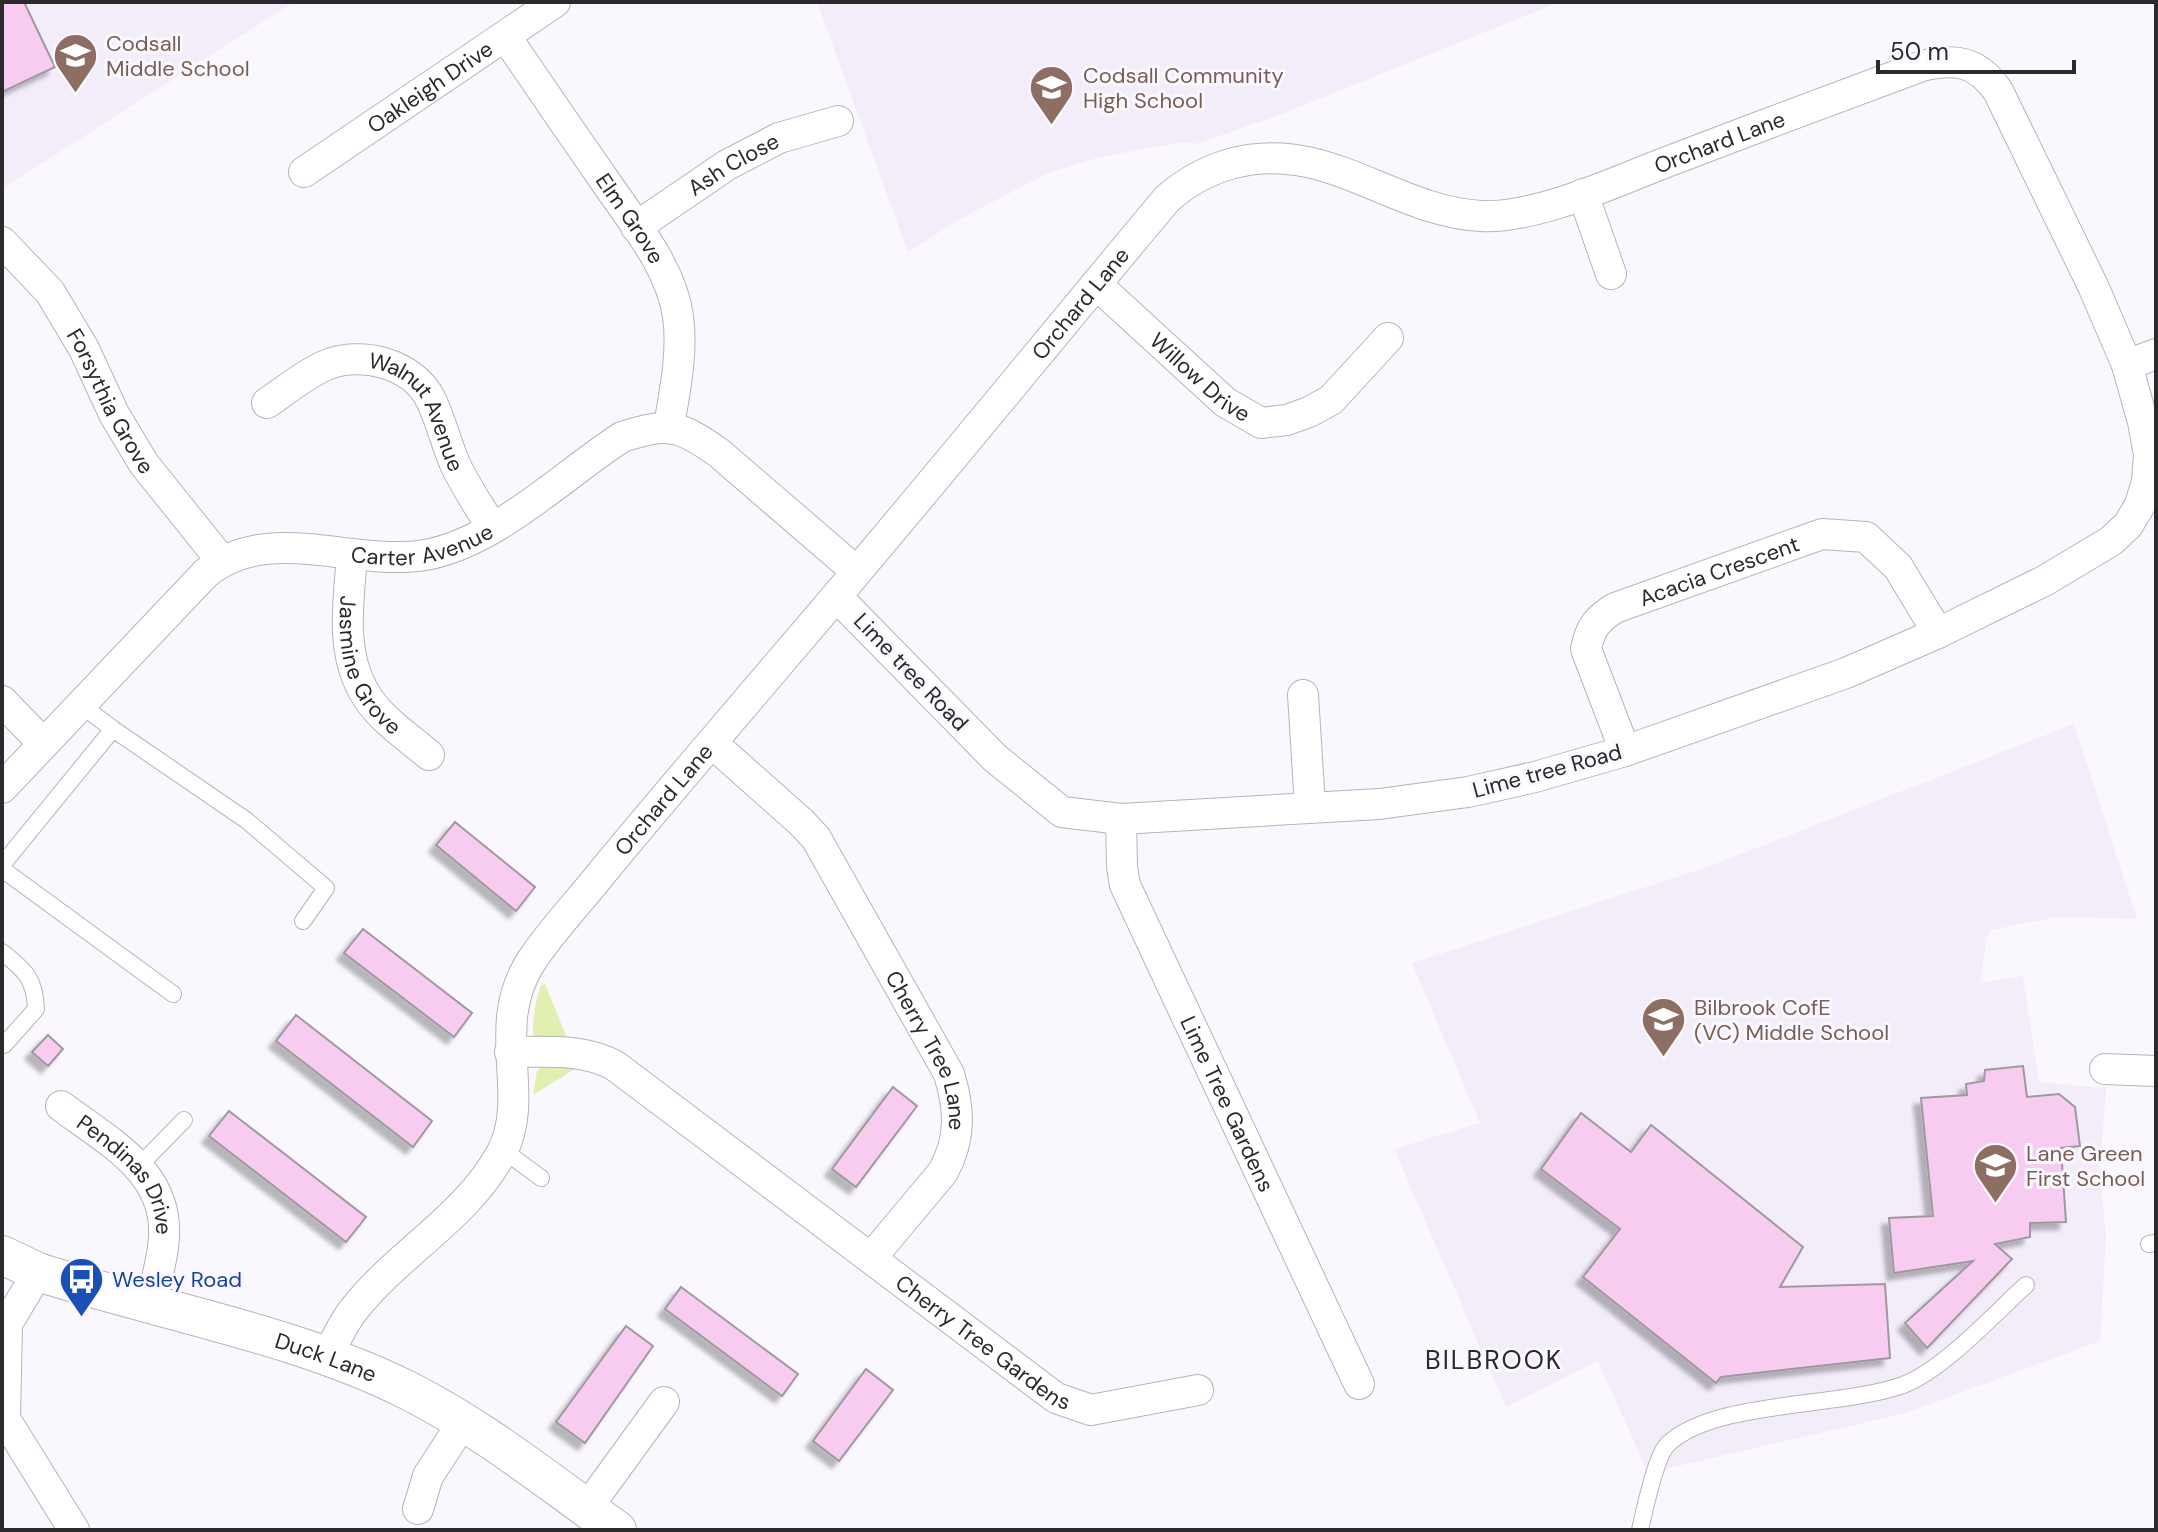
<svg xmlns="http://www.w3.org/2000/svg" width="2158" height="1532" font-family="'DM Sans',sans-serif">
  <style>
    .built { fill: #f3edfa }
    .green { fill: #e1f0b1 }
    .building { fill: #f8ccf0; stroke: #9e999d; stroke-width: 2; filter: url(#shadow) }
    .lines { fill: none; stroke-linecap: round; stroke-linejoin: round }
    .service-casing { stroke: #b6b4b9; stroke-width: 18 }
    .minor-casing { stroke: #b6b4b9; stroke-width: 32 }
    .tertiary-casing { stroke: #b6b4b9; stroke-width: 40 }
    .service { stroke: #fff; stroke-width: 16 }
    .minor { stroke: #fff; stroke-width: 30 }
    .tertiary { stroke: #fff; stroke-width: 38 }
    .labels { text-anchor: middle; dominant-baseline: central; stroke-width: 6; stroke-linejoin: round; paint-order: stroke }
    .education-label { font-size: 22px; fill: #785e54; stroke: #faf8fe; text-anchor: start }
    .street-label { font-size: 22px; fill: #2a2a2c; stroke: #faf8fe }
    .transit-label { font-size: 22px; fill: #164399; stroke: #faf8fe; text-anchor: start }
    .quarter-label { font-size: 26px; letter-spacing: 2px; fill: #2a2a2c; stroke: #faf8fe }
  </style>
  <defs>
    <filter id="shadow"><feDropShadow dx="-7" dy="7" stdDeviation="2" flood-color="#0004"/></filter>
  </defs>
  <rect width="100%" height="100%" fill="#faf8fe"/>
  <!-- built -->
  <path class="built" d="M2 2H294L2 189Z
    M817 2H1559L1285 113 1196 144 1184 142 1100 157 1046 174 960 219 908 252Z
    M2074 724 2137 919 2057 917 1992 930 1987 936 1980 983 2023 976 2039 1082 2106 1088 2100 1172 2106 1238 2100 1341 1906 1413 1648 1473 1598 1361 1506 1407 1394 1149 1480 1123 1412 963 1710 866Z"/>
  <!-- green -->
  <path class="green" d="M545 984 568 1040 543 1039 533 1035C532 1018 536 1001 541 985Z
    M545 1064 578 1067 533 1095 537 1071Z"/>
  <!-- building -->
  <path class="building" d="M2 2H24L55 67 2 92Z
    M455 822 535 887 516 911 436 845Z
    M363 929 472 1013 454 1037 344 953Z
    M296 1015 432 1121 413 1147 276 1041Z
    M48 1035 63 1049 48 1066 32 1052Z
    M2023 1066 2027 1097 2059 1094 2075 1107 2080 1146 2061 1148 2066 1222 2030 1223V1237L1995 1244 2012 1259 1927 1348 1905 1323 1973 1261 1894 1273 1889 1218 1933 1216 1921 1098 1967 1095 1966 1084 1984 1081 1985 1070Z
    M893 1087 917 1106 856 1187 832 1169Z
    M229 1111 366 1217 346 1242 209 1136Z
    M1581 1113 1631 1152 1651 1125 1803 1247 1780 1287 1885 1284 1890 1358 1721 1377 1716 1383 1583 1277 1620 1229 1541 1169Z
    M681 1287 798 1374 782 1396 665 1309Z
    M626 1326 653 1346 585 1443 556 1422Z
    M866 1369 893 1390 839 1461 813 1441Z"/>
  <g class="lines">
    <defs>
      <path id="service" d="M113 729 246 820 326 888 303 921
        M2 865 113 729 81 705
        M2 869 173 994
        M2 952C25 970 35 979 36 1009L4 1045
        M503 1150 541 1178
        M140 1165 184 1120
        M2149 1244 2156 1243
        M1640 1530C1644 1512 1656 1455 1668 1444 1714 1400 1839 1408 1903 1385 1944 1369 1992 1316 2026 1285"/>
      <g id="minor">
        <path id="s1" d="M506 37C538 84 570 131 603 178 631 220 671 266 678 316 683 352 675 390 669 426"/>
        <path id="s2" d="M304 172 555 2"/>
        <path d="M1583 194 1611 274"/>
        <path id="s3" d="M636 227 727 165 779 138 838 121"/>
        <path id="s4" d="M2 242 50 292 84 349 114 414 144 464 221 560"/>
        <path id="s5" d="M1096 284 1225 402 1261 423 1287 420 1309 412 1331 400 1388 338"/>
        <path d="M2127 365 2156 354"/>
        <path id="s6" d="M267 403C285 391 304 375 324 366 360 350 413 363 431 400 441 421 446 443 455 464 465 486 480 507 492 528"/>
        <path id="s7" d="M352 555C349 599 340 649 363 690 377 717 407 736 429 755"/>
        <path d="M1303 695 1310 806"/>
        <path d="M2 701 43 743"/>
        <path id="s8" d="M712 743 801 822 816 838 949 1074C960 1110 961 1139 943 1172L871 1258"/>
        <path id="s9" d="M1625 751 1586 649C1590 628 1597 619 1615 608L1822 534 1866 537 1898 567 1938 633"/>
        <path id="s10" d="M2 788 206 573C269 522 352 567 425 555 495 543 563 475 622 437 669 422 679 425 719 453L856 571"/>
        <path id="s11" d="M1121 819 1122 867 1125 885 1359 1384"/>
        <path id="s12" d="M510 1052C546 1052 581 1048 614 1065L1056 1398 1091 1410 1198 1390"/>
        <path d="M2105 1069 2156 1071"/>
        <path id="s13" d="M61 1106C107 1141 168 1171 164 1237 163 1260 155 1283 151 1305"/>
        <path d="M38 1272 7 1324 5 1419 74 1530"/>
        <path id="s14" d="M327 1358C335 1340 344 1321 356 1307 400 1252 468 1216 502 1152 532 1094 488 1026 532 960 552 930 578 903 601 874 660 802 721 732 781 661 912 509 1038 353 1167 199 1186 182 1206 171 1230 164 1325 137 1391 211 1481 216 1538 219 1618 180 1672 160 1755 128 1839 97 1922 66 1956 58 1977 61 1998 91L2093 286 2127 365 2143 422 2149 455 2147 481 2140 505 2128 525 2111 541 2044 581 1938 633 1846 673 1625 751 1535 777 1468 792 1379 804 1121 819 1062 812 995 758 837 597"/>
        <path d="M587 1508 664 1402"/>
        <path d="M418 1509 428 1476 463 1422"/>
      </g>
      <g id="tertiary">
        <path id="s15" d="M2 1255 38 1272C157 1310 298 1335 409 1391 484 1429 549 1482 617 1530"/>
      </g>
    </defs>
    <!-- service casing -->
    <use href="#service" class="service-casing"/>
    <!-- minor casing -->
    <use href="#minor" class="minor-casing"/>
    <!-- tertiary casing -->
    <use href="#tertiary" class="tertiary-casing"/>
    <!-- service -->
    <use href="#service" class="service"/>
    <!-- minor -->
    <use href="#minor" class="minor"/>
    <!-- tertiary -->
    <use href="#tertiary" class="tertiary"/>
  </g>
  <!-- icons -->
  <defs>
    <symbol id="school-pin" viewBox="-11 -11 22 30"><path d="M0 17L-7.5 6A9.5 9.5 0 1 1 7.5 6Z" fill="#8d6e63" stroke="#faf8fe"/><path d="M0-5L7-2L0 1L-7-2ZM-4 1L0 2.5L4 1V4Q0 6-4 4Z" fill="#fff"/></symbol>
    <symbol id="bus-pin" viewBox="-11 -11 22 30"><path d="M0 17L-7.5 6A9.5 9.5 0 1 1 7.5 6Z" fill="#1a4fb4" stroke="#faf8fe"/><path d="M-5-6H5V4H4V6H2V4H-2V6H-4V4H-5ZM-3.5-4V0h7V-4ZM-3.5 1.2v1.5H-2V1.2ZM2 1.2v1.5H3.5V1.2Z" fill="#fff"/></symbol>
  </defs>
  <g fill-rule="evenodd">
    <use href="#school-pin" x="50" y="30" width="51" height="69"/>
    <use href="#school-pin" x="1026" y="62" width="51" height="69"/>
    <use href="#school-pin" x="1638" y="994" width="51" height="69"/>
    <use href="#school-pin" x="1970" y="1140" width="51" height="69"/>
    <use href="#bus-pin" x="56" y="1254" width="51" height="69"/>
  </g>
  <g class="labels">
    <!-- education labels -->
    <g class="education-label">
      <text x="106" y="43">Codsall<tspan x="106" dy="25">Middle School</tspan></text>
      <text x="1083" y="75">Codsall Community<tspan x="1083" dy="25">High School</tspan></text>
      <text x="1694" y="1007">Bilbrook CofE<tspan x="1694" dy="25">(VC) Middle School</tspan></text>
      <text x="2026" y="1153">Lane Green<tspan x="2026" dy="25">First School</tspan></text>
    </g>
    <!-- street labels -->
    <g class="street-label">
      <text stroke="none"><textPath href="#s2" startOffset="152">Oakleigh Drive</textPath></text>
      <text stroke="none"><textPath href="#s14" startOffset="2046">Orchard Lane</textPath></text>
      <text stroke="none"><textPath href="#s3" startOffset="116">Ash Close</textPath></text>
      <text stroke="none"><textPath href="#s1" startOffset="220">Elm Grove</textPath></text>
      <text stroke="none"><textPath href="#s14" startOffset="1326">Orchard Lane</textPath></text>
      <text stroke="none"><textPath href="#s5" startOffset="140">Willow Drive</textPath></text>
      <text stroke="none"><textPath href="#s4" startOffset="194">Forsythia Grove</textPath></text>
      <text stroke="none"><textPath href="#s6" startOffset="190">Walnut Avenue</textPath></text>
      <text stroke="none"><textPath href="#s10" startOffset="520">Carter Avenue</textPath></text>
      <text stroke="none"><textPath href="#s9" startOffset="272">Acacia Crescent</textPath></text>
      <text stroke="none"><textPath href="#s7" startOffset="116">Jasmine Grove</textPath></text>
      <text transform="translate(911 672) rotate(46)">Lime tree Road</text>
      <text transform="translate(1547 771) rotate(-15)">Lime tree Road</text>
      <text stroke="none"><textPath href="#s14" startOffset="678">Orchard Lane</textPath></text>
      <text stroke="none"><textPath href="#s8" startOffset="382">Cherry Tree Lane</textPath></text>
      <text stroke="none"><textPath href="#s11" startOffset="308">Lime Tree Gardens</textPath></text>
      <text stroke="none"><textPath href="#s13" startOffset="98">Pendinas Drive</textPath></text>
      <text stroke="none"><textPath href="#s12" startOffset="568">Cherry Tree Gardens</textPath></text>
      <text stroke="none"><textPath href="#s15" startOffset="340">Duck Lane</textPath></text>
    </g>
    <!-- transit labels -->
    <g class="transit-label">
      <text x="112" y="1279">Wesley Road</text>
    </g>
    <!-- quarter labels -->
    <g class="quarter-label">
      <text x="1494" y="1360">BILBROOK</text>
    </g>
  </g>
  <!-- border -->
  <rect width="2158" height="1532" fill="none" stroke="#2a2a2c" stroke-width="8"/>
  <!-- scale -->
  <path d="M1878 60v12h196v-12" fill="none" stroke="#2a2a2c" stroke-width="4"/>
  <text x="1890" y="60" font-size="24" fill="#2a2a2c" stroke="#faf8fe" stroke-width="6" paint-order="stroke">50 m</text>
</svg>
